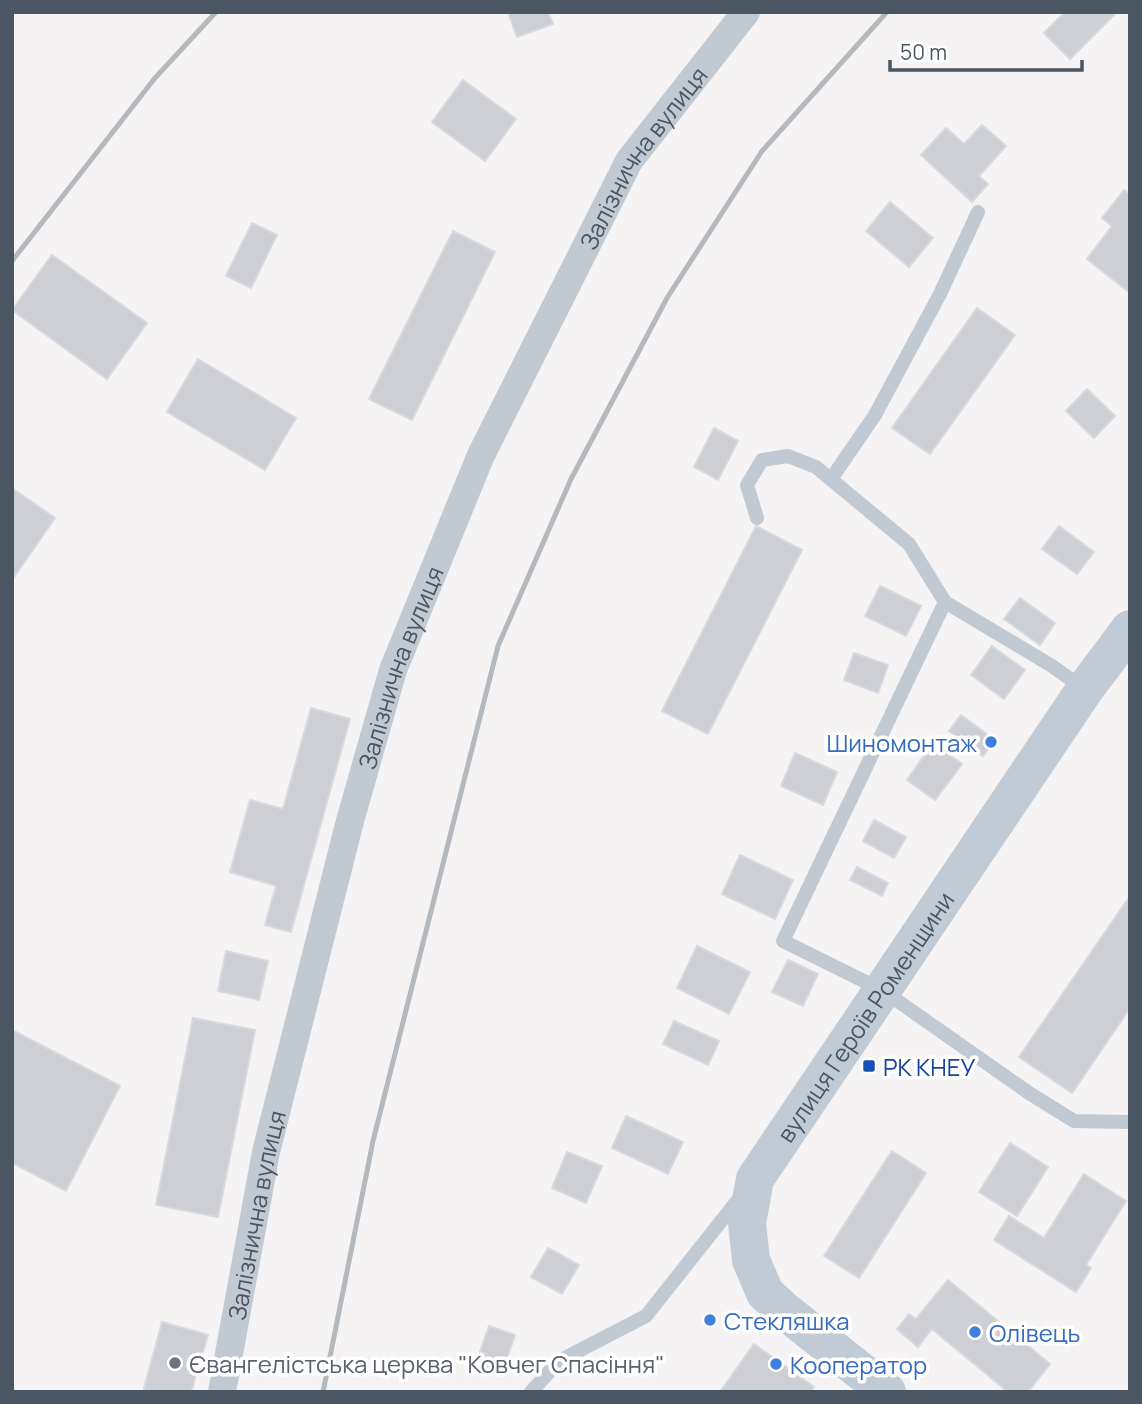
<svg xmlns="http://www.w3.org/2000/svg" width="1142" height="1404" font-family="Manrope,sans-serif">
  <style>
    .building { fill: #cdcfd5; stroke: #d7d9de; stroke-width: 2 }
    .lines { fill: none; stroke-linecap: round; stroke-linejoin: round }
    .lane { stroke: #c1cad2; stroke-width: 14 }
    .street { stroke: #c1cad2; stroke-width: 28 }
    .secondary { stroke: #c1cbd6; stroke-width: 38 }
    .rail { stroke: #b5b8bd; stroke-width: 5 }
    .shop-dot { fill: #3f7fe0; stroke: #fff; stroke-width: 2.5 }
    .transit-dot { fill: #1a4fb4; stroke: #fff; stroke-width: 2.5 }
    .worship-dot { fill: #6b7280; stroke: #fff; stroke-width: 2.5 }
    .labels { text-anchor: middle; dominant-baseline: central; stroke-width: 7; stroke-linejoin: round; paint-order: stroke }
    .street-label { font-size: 24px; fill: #4a5661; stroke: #fff }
    .shop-label { font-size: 24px; fill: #366cbe; stroke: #fff; text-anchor: start }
    .transit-label { font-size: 24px; fill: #164399; stroke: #fff; text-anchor: start }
    .worship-label { font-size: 24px; fill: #5b616d; stroke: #fff; text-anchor: start }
  </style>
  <rect width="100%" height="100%" fill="#f5f3f3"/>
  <!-- building -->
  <path class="building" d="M508 12H548L553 24 517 37Z
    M1065 12H1117L1070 59 1044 33Z
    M463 80 516 119 485 161 432 122Z
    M982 125 1006 146 979 176 988 184 972 202 921 155 946 128 964 144Z
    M1124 190 1130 194V293L1087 259 1112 226 1102 218Z
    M890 202 933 238 909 267 866 231Z
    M252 223 277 235 251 288 226 276Z
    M453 231 495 252 412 420 369 399Z
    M52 255 147 323 107 379 12 310Z
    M977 308 1015 335 930 454 892 428Z
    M198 359 296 418 265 470 167 412Z
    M1087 389 1115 416 1094 438 1066 411Z
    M714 428 738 441 718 480 694 467Z
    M12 488 55 518 12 580Z
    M756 526 802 550 708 734 662 711Z
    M1059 526 1094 552 1077 574 1042 549Z
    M880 586 921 606 906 636 865 616Z
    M1020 598 1055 623 1040 645 1004 619Z
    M992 646 1025 670 1004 699 971 675Z
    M854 653 888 665 878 693 844 680Z
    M311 708 350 719 291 932 265 925 276 886 230 872 250 800 283 809Z
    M961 715 995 740 983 756 949 731Z
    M933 743 962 764 935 800 907 780Z
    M795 753 837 772 823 805 781 786Z
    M874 820 906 837 894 858 863 841Z
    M740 855 793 880 775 919 722 894Z
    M857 867 888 883 882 896 850 880Z
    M1130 896V1008L1072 1093 1019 1057Z
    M697 946 750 972 729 1014 677 988Z
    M226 951 268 961 259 1000 218 991Z
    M788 960 818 974 803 1006 772 992Z
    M193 1018 255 1030 218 1217 156 1205Z
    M674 1021 719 1041 708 1065 663 1044Z
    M12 1030 120 1086 66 1191 12 1163Z
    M626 1116 683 1142 668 1174 612 1148Z
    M1010 1143 1048 1167 1017 1216 979 1192Z
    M892 1151 926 1173 859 1278 824 1256Z
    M567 1152 602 1166 586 1203 552 1188Z
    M1084 1174 1126 1201 1086 1265 1091 1268 1076 1292 994 1240 1009 1216 1044 1238Z
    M548 1248 579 1265 562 1294 531 1277Z
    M948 1280 1050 1364 1028 1392H1008L932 1329 918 1347 897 1329 909 1314 916 1319Z
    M162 1322 208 1335 191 1392H143Z
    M489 1326 515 1335 501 1375 475 1366Z
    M754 1344 814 1387 810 1392H720Z"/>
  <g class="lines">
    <!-- lane -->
    <path class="lane" d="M831 479 875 415 940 294 978 212
      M757 518 747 485 762 460 788 456 816 467 909 544 945 602 1052 666 1083 688
      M945 602 783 941 882 990 1029 1093 1074 1121 1130 1122
      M531 1392 559 1361 646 1316 741 1196"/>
    <!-- street -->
    <path class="street" id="s1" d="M222 1392 266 1152 350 821 393 670 481 455 629 161 746 12"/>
    <!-- secondary -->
    <path class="secondary" id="s2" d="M887 1392 786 1312 765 1293 751 1260 747 1223 755 1179 1085 689 1130 629"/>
    <!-- rail -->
    <path class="rail" d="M12 261 155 78 216 12
      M323 1392 373 1141 498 646 571 479 667 298 762 151 887 12"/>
  </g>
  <!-- markers -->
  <g class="shop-dot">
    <circle cx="991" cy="742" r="7"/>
    <circle cx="710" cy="1320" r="7"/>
    <circle cx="975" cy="1332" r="7"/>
    <circle cx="776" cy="1364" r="7"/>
  </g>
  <rect class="transit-dot" x="862" y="1059" width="14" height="14" rx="3.5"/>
  <circle class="worship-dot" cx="175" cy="1363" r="7"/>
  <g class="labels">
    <!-- street labels -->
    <g class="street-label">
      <text stroke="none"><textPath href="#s1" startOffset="1314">Залізнична вулиця</textPath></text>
      <text stroke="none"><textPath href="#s1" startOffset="747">Залізнична вулиця</textPath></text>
      <text stroke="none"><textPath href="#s2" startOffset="471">вулиця Героїв Роменщини</textPath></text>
      <text stroke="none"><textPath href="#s1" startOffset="180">Залізнична вулиця</textPath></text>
    </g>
    <!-- shop labels -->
    <g class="shop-label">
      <text x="977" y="742" text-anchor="end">Шиномонтаж</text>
      <text x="724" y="1320">Стекляшка</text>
      <text x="989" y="1332">Олівець</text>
      <text x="790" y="1364">Кооператор</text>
    </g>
    <!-- transit labels -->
    <g class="transit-label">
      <text x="883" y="1066">РК КНЕУ</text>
    </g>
    <!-- worship labels -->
    <g class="worship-label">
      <text x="189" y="1363">Євангелістська церква "Ковчег Спасіння"</text>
    </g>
  </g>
  <!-- border -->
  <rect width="1142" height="1404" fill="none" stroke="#4a5661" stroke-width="28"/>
  <!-- scale -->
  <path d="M890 60v10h192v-10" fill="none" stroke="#4a5661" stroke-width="3.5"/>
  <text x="900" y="60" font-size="21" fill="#4a5661" stroke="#ffffff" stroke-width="5" paint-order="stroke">50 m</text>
</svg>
